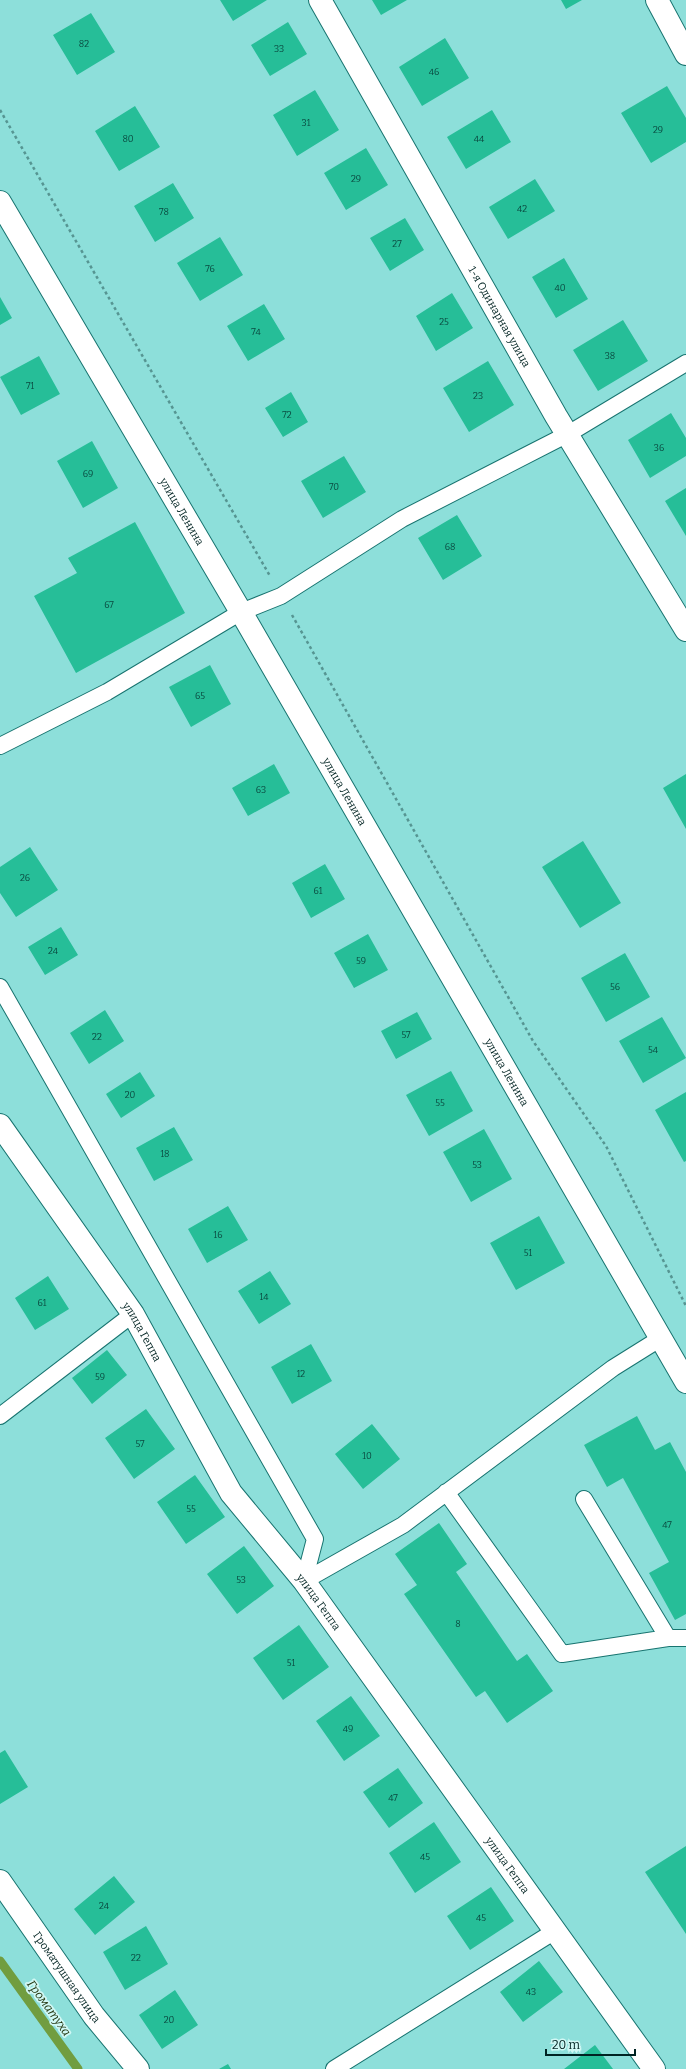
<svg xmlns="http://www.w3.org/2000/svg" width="686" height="2069" font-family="Bitter,serif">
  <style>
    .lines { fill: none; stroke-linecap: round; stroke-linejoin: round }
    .stream { stroke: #719d40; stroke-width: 9 }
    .building { fill: #26be98 }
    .service-casing { stroke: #187470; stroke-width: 18 }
    .minor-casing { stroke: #187470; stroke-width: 24 }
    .primary-casing { stroke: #187470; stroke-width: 24 }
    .path { stroke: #569592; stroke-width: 2.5; stroke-dasharray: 3 3; stroke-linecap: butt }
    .service { stroke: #fff; stroke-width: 16 }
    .minor { stroke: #fff; stroke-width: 22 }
    .primary { stroke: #fff; stroke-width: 22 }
    .labels { text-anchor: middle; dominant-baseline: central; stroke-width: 3.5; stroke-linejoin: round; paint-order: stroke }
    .number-label { font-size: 9px; fill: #0a4a40 }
    .street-label { font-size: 11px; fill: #002322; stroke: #d1f8f5 }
    .water-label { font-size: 12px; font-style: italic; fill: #1e3009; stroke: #d1f8f5 }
  </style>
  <rect width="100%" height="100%" fill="#8ddfda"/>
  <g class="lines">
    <!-- stream -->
    <path class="stream" d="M0 1961 78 2069"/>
  </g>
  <!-- building -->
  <path class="building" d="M220 0H267L233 21Z
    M372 0H407L381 15Z
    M561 0H582L566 9Z
    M91 13 115 52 77 75 53 35Z
    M288 22 307 54 270 76 251 45Z
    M445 38 469 78 422 106 399 67Z
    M667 86 686 118V142L651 163 621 113Z
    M315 90 339 130 297 156 273 115Z
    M135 106 160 147 119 171 95 131Z
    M492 110 511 142 466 169 447 137Z
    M366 148 388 185 346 210 324 173Z
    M535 179 555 211 508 239 489 207Z
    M173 183 194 218 155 242 134 206Z
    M405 218 424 250 390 271 370 238Z
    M220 237 243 275 200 301 177 263Z
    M564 258 588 299 556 318 532 277Z
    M452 293 473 328 436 351 416 316Z
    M0 297 12 318 0 325Z
    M264 304 285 339 248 361 227 326Z
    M623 320 648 361 598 391 573 350Z
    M39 356 60 394 21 415 0 377Z
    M488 361 514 405 469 432 443 388Z
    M291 392 308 422 283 437 265 408Z
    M671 413 686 438V456L650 478 628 440Z
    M92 441 118 488 83 508 57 461Z
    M344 456 366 492 323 518 301 481Z
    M686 488V536L665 501Z
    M457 515 482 556 443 580 418 538Z
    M135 522 185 613 76 673 34 596 77 573 68 558Z
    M210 665 231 704 191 727 169 687Z
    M274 764 290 793 248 816 232 788Z
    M686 774V829L663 788Z
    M583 841 621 903 580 928 542 867Z
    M30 847 58 890 16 917 0 893V867Z
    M325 864 345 899 311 918 292 883Z
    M61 927 78 955 45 975 28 947Z
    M368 934 388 970 354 988 334 953Z
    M625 953 650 997 606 1022 581 978Z
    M105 1010 124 1041 89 1064 70 1033Z
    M417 1012 432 1039 396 1059 381 1031Z
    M662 1017 686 1058 643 1083 619 1041Z
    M451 1071 473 1111 429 1136 406 1095Z
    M140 1072 155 1096 121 1118 106 1094Z
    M686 1092V1161L684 1162 655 1110Z
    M174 1127 193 1160 154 1181 136 1148Z
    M484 1129 512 1179 471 1202 443 1152Z
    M228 1206 248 1240 207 1263 188 1229Z
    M539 1216 565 1263 516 1290 490 1243Z
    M270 1271 291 1304 259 1324 238 1291Z
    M48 1276 69 1309 35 1330 15 1298Z
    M311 1344 332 1381 292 1404 271 1367Z
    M107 1350 127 1375 92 1404 72 1378Z
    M146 1409 175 1449 134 1479 105 1438Z
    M637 1416 655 1450 670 1442 686 1472V1614L675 1620 649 1573 669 1562 623 1478 607 1487 584 1445Z
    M372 1424 400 1459 363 1489 335 1454Z
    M195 1475 225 1517 186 1544 157 1502Z
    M439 1523 467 1564 456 1572 517 1661 527 1654 553 1691 507 1723 485 1691 476 1697 404 1594 417 1585 395 1554Z
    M244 1546 274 1586 237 1614 207 1574Z
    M299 1625 329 1667 283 1700 253 1658Z
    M351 1696 380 1736 344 1761 316 1721Z
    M5 1750 28 1787 0 1804V1753Z
    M398 1768 423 1803 389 1828 363 1792Z
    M434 1822 461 1862 415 1893 389 1853Z
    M686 1846V1934L645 1872Z
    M114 1876 135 1902 95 1935 74 1909Z
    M491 1887 514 1921 470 1950 447 1916Z
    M146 1926 168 1964 125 1990 103 1952Z
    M539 1961 563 1992 523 2022 500 1992Z
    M175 1990 198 2025 162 2049 139 2015Z
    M595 2045 613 2069H564Z
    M228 2064 231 2069H219Z"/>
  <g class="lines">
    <defs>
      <path id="service" d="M0 746 107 692 241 612 281 596 402 519 568 434 686 363
        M0 987 315 1539 304 1581 403 1525 613 1368 661 1338
        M0 1416 133 1314
        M446 1492 562 1654 668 1638H686
        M584 1499 668 1638
        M334 2069 555 1931"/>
      <g id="minor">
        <path id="s1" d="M320 0 556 416 686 630"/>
        <path d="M657 0 686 54"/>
        <path id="s2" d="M0 1125 133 1314 231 1493 304 1581 654 2069"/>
        <path id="s3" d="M0 1881 94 2016 138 2069"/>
      </g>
      <g id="primary">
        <path id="s4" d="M0 202 241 612 686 1382"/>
      </g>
    </defs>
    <!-- service casing -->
    <use href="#service" class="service-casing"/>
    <!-- minor casing -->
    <use href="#minor" class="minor-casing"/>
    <!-- primary casing -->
    <use href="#primary" class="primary-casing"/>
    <!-- path -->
    <path class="path" d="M0 110 270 576
      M292 615 533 1041 606 1146 686 1306"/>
    <!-- service -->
    <use href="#service" class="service"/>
    <!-- minor -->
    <use href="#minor" class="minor"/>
    <!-- primary -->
    <use href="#primary" class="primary"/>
  </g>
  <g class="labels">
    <!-- number labels -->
    <g class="number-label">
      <text x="84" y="44">82</text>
      <text x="279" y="49">33</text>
      <text x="434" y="72">46</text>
      <text x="306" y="123">31</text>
      <text x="658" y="130">29</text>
      <text x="128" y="139">80</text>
      <text x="479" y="139">44</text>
      <text x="356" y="179">29</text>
      <text x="522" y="209">42</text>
      <text x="164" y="212">78</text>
      <text x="397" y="244">27</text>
      <text x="210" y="269">76</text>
      <text x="560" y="288">40</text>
      <text x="444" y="322">25</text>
      <text x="256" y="332">74</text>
      <text x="610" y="356">38</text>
      <text x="30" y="386">71</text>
      <text x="478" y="396">23</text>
      <text x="287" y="415">72</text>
      <text x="659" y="448">36</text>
      <text x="88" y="474">69</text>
      <text x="334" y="487">70</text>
      <text x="450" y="547">68</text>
      <text x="109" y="605">67</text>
      <text x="200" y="696">65</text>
      <text x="261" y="790">63</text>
      <text x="25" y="878">26</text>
      <text x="318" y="891">61</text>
      <text x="53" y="951">24</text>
      <text x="361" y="961">59</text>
      <text x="615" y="987">56</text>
      <text x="406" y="1035">57</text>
      <text x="97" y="1037">22</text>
      <text x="653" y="1050">54</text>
      <text x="130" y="1095">20</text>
      <text x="440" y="1103">55</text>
      <text x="165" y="1154">18</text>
      <text x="477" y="1165">53</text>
      <text x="218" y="1235">16</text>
      <text x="528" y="1253">51</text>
      <text x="264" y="1297">14</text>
      <text x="42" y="1303">61</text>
      <text x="301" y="1374">12</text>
      <text x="100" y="1377">59</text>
      <text x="140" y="1444">57</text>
      <text x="367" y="1456">10</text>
      <text x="191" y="1509">55</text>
      <text x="667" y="1525">47</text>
      <text x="241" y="1580">53</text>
      <text x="458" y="1624">8</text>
      <text x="291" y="1663">51</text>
      <text x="348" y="1729">49</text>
      <text x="393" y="1798">47</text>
      <text x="425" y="1857">45</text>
      <text x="104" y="1906">24</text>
      <text x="481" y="1918">45</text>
      <text x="136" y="1958">22</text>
      <text x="531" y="1992">43</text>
      <text x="169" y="2020">20</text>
    </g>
    <!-- street labels -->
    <g class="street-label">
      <text stroke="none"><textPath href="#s1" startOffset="364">1-я Одинарная улица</textPath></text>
      <text stroke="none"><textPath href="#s4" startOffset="359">улица Ленина</textPath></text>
      <text stroke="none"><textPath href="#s4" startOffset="683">улица Ленина</textPath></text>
      <text stroke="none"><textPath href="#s4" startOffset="1007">улица Ленина</textPath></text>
      <text stroke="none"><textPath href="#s2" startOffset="251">улица Геппа</textPath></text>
      <text stroke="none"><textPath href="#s2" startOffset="575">улица Геппа</textPath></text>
      <text stroke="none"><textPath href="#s2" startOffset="899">улица Геппа</textPath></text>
      <text stroke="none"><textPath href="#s3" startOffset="117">Громатушная улица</textPath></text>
    </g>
    <!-- water labels -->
    <g class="water-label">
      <text transform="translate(49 2008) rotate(54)">Громатуха</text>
    </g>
  </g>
  <!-- scale -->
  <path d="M546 2049v6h89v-6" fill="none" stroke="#002322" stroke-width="2"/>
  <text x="552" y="2049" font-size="12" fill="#002322" stroke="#d1f8f5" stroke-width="3" paint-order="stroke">20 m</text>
</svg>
